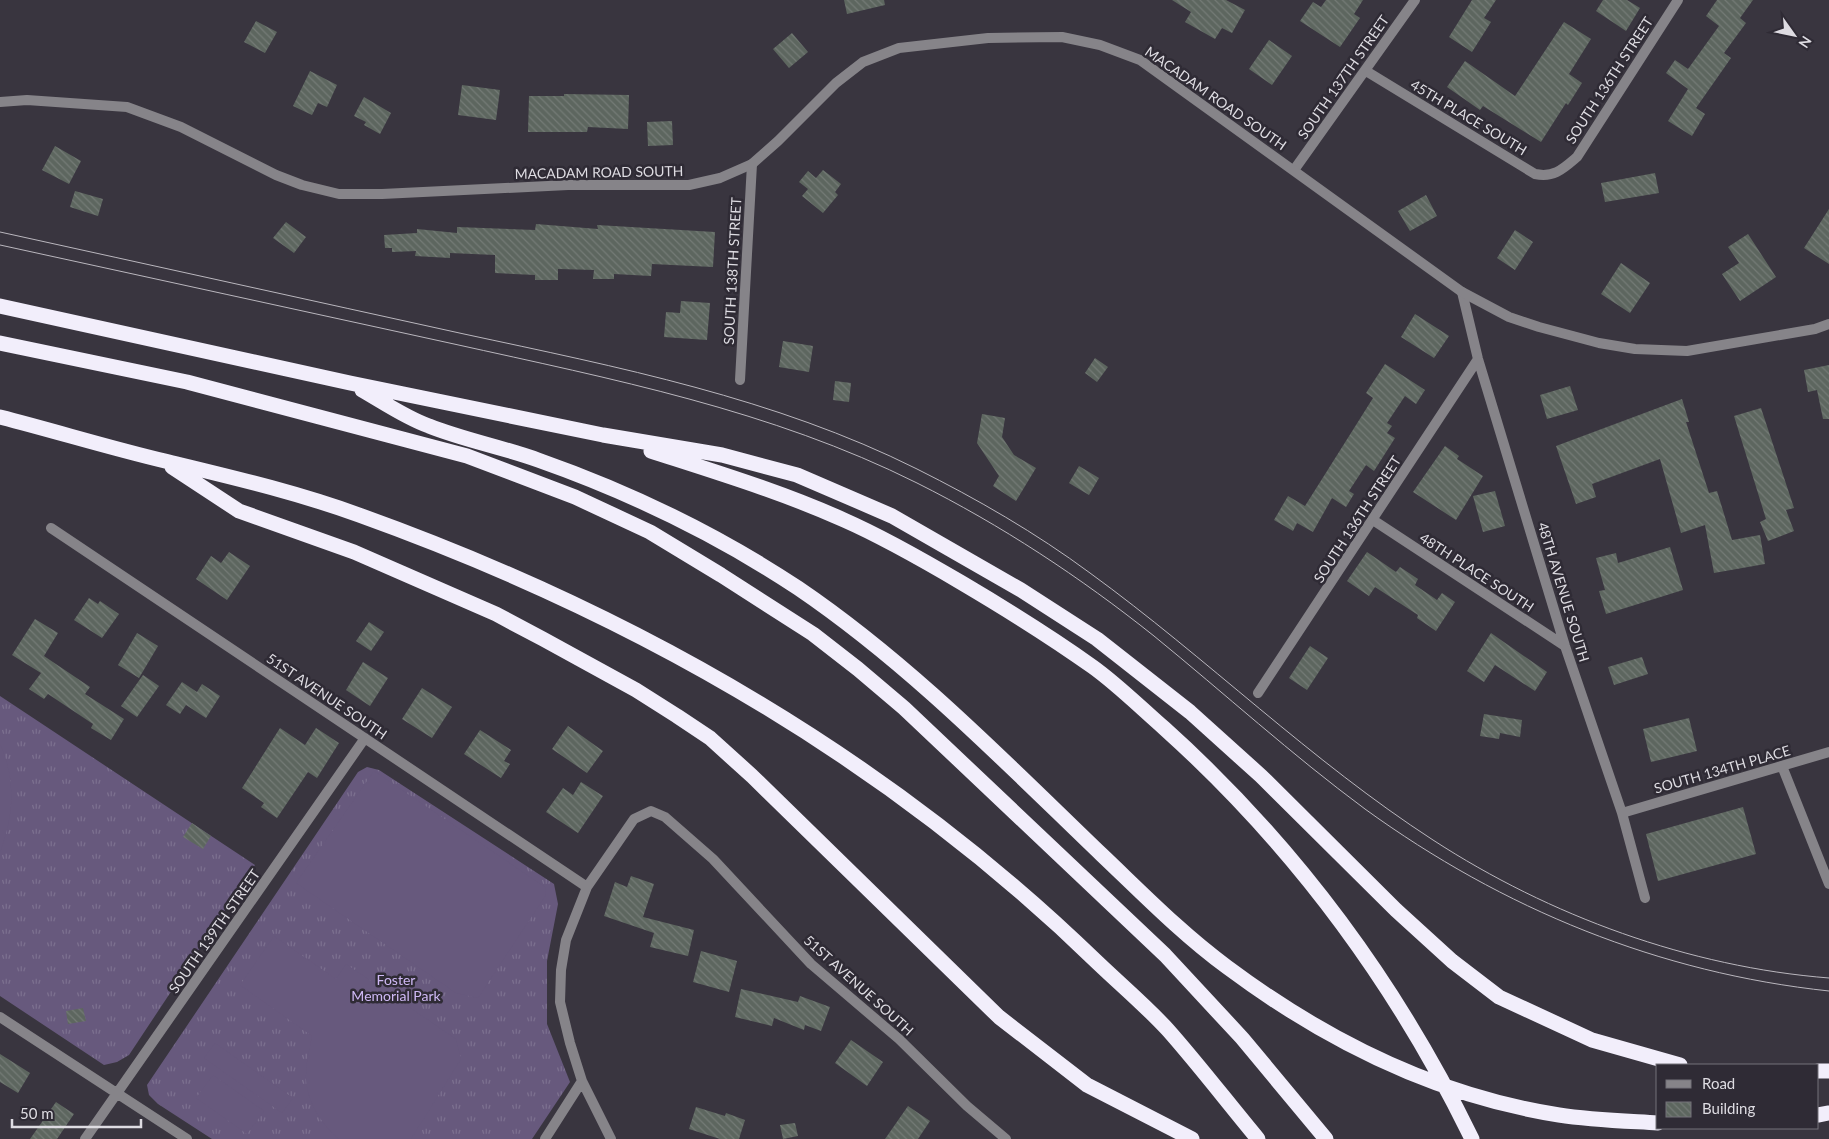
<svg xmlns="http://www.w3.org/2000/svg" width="1829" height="1139" font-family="Lato,sans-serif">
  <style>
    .grass { fill: url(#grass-tufts) }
    .pitch { fill: #67597d }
    .building { fill: url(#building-back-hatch) }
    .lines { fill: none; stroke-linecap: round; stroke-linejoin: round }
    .minor { stroke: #868489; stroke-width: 10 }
    .tertiary { stroke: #868489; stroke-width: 10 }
    .motorway { stroke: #f2eefb; stroke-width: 15 }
    .tram { stroke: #bab7be; stroke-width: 1 }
    .labels { text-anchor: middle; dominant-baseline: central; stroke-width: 5; stroke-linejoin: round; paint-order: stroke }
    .street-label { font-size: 14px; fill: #dedce2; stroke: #2f2b35 }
    .park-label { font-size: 14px; fill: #cfb9f5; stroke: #2f2b35 }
  </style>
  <defs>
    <pattern id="grass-tufts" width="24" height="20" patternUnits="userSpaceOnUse" patternTransform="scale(1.25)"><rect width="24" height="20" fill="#67597d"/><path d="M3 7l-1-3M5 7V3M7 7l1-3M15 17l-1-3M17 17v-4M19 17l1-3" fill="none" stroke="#7c708f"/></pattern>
    <pattern id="building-back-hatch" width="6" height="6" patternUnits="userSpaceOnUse" patternTransform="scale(1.25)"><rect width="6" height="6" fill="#5d665f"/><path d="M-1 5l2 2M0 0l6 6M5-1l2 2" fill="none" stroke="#747b76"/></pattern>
  </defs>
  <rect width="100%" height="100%" fill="#39353f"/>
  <!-- grass -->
  <path class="grass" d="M0 696 255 865 129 1055 117 1062 104 1065 0 996Z
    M367 767 379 770 554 884 558 904 547 961V1024L570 1082 532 1139H212L158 1104 149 1095 147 1085 358 772Z"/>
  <!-- pitch -->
  <path class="pitch" d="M0 744C16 779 14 816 0 852Z
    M374 771 545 887 546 895 478 998 456 993 296 883Z
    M274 936 336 979 346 964 456 1039 461 1059 411 1139H339C321 1125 305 1098 306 1075 306 1061 310 1048 312 1036L240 985Z
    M215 1043 293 1098 282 1113 204 1058Z
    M213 1075 264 1111 247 1134 196 1098Z"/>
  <!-- building -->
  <path class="building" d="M844 0H884L885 5 847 14Z
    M1172 0H1226L1245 10 1232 33 1222 28 1215 39 1185 22 1191 12Z
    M1326 0H1363L1354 14 1360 18 1340 47 1300 21 1313 2 1321 7Z
    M1472 0H1496L1484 18 1491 22 1472 52 1449 37Z
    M1603 0H1627L1640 8 1626 31 1596 11Z
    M1717 0H1753L1740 18 1746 23 1724 53 1731 58 1696 108 1705 114 1692 136 1668 121 1688 89 1666 73 1675 60 1688 69 1719 26 1706 16Z
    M256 21 277 32 265 53 244 42Z
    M1564 22 1591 39 1569 74 1582 83 1568 105 1566 103 1541 142 1483 106 1480 110 1447 87 1465 61 1515 96Z
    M792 33 808 52 789 68 773 49Z
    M1269 40 1292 56 1272 85 1249 69Z
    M310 71 337 85 327 107 318 103 312 115 293 106Z
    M462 85 500 90 496 120 458 115Z
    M564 94 629 95 628 129 588 127 587 132H528L529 96H564Z
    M364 97 391 113 380 134 364 125 366 122 354 116Z
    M672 121 673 145 648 146 647 122Z
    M55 146 81 161 69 184 42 170Z
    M823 170 841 184 835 192 838 195 823 213 802 196 808 189 799 182 808 171 816 178Z
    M1655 173 1659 193 1605 202 1601 183Z
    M75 191 103 199 98 216 70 207Z
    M1426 195 1437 216 1410 231 1398 211Z
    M1829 209V264L1804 248Z
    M286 222 306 237 294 253 273 238Z
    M536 224 598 229 597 225 715 232 713 267 652 264 651 276 614 274V279H593L594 270 558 269V280H535V275L495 273V255L450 253V258L415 256 416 251 392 252V248H385L384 235 417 233V229L457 233V227L535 230Z
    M1515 230 1533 242 1515 270 1497 258Z
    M1748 234 1776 277 1740 301 1722 274 1739 263 1728 247Z
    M1621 263 1650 283 1630 313 1601 294Z
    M681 301 710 303 707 340 664 337 666 312 680 313Z
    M1415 314 1449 336 1434 358 1401 337Z
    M783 341 813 346 809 372 779 367Z
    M1095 358 1108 367 1097 382 1085 373Z
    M1385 364 1425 390 1416 404 1405 396 1387 423 1392 426 1387 433 1395 438 1374 471 1366 465 1349 491 1354 494 1346 507 1332 498 1313 532 1297 523 1293 531 1274 520 1288 496 1305 506 1373 398 1366 393Z
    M1829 365V419H1823L1817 390 1808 392 1804 370Z
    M835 381 851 383 849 402 833 400Z
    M1570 386 1578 410 1547 419 1540 395Z
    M1682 399 1689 422H1686L1709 493 1717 491 1732 540 1760 535 1765 564 1714 573 1705 525 1681 533 1660 459 1592 484 1596 497 1576 504 1556 446Z
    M1761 408 1794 508 1786 510 1794 531 1768 541 1760 522 1766 519 1734 416Z
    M982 414 1005 418 1002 437 1014 455 1036 468 1016 501 993 486 999 476 977 443Z
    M1445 446 1459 456 1457 459 1483 476 1456 520 1413 492Z
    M1079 466 1099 478 1089 495 1069 483Z
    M1495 491 1505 526 1483 532 1473 496Z
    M1670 547 1683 590 1606 614 1599 591 1605 590 1596 558 1616 553 1618 563Z
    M229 552 250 566 227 600 196 579 211 556 221 563Z
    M1367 552 1396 572 1400 567 1418 579 1415 585 1437 600 1442 593 1455 602 1436 631 1417 618 1418 615 1375 587 1369 596 1347 581Z
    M89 598 98 604 100 601 119 614 102 638 74 620Z
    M35 619 58 633 44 656 90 687 85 694 124 719 111 740 91 728 93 724 48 694 44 699 29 689 41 673 12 655Z
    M369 622 384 632 371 651 356 641Z
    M137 633 158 646 139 678 118 665Z
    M1491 633 1547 672 1535 691 1495 665 1484 682 1467 671Z
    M1310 646 1328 658 1307 690 1289 678Z
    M1642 657 1648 674 1614 685 1608 667Z
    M363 662 388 678 370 706 346 690Z
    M143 675 159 686 137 717 121 706Z
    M182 682 197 692 202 684 220 696 206 718 186 705 180 714 166 705Z
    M422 688 452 707 432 738 402 719Z
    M1484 714 1522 720 1520 737 1500 733 1499 739 1480 736Z
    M1689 718 1697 751 1651 762 1643 729Z
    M568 726 603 751 587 773 552 749Z
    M280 728 305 745 316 728 339 743 317 778 308 772 277 818 261 807 264 803 242 788Z
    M480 730 511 750 504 761 510 764 501 778 464 754Z
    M581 782 603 796 578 833 546 812 563 788 573 795Z
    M1743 807 1756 854 1658 881 1646 834Z
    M192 823 211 836 203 849 183 837Z
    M631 876 654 884 643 917 694 930 688 956 650 947 654 933 604 916 615 882 627 887Z
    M701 951 737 961 729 992 693 982Z
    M741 989 798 1002 800 996 830 1007 821 1031 805 1025 804 1030 774 1018 772 1026 735 1017Z
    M83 1008 86 1021 68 1024 66 1011Z
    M851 1040 883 1062 867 1086 835 1063Z
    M0 1054 30 1073 18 1093 0 1082Z
    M56 1102 74 1114 57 1139H30Z
    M908 1106 930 1121 918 1139H885Z
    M696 1107 725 1116 726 1113 745 1120 739 1139H720L689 1129Z
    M795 1123 798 1136 783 1139 780 1125Z"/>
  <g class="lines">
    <!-- minor -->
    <path class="minor" d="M1366 71 1535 174C1554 178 1563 169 1577 157L1678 0
      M1294 170 1415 0
      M1462 292 1478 359 1565 646 1622 813 1645 898
      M740 380 752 164
      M1373 520 1565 646
      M51 528 587 887
      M1258 693 1478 359
      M1782 766 1829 884
      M1622 813 1829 752
      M0 1017 187 1139
      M85 1139 365 738
      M545 1139 582 1081
      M611 1139 582 1081 570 1043 560 1002 561 970 566 940 587 887 634 819 651 811 665 817 713 859 811 964 899 1039 967 1106 1006 1139"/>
    <!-- tertiary -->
    <path class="tertiary" d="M0 102 27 100 127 107 181 127 276 175 302 185 339 194H382L568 185H689L720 178 752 164 778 141 836 83 863 62 899 48 988 38 1062 37 1100 45 1140 60 1462 292 1509 317 1539 327 1599 343 1635 349 1687 351 1815 329 1829 324"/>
    <!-- motorway -->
    <path class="motorway" d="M0 306 350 383 603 435 722 455 797 475 892 516 1021 590 1097 639 1190 712 1261 776 1396 910 1452 961 1499 997 1592 1040 1680 1065
      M0 343 187 382 467 456 575 497 650 532 721 575 813 634 858 669 904 708 1165 955 1242 1038 1326 1139
      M362 390C383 402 406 418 429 426 464 440 502 447 538 460 629 492 718 535 798 588 910 664 1005 762 1102 855 1142 893 1182 934 1227 967 1325 1040 1437 1096 1559 1115 1591 1120 1625 1121 1658 1123
      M0 417C55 431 110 448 165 461 231 477 296 492 359 515 635 614 887 758 1098 963 1121 985 1146 1006 1168 1030 1199 1065 1228 1103 1258 1139
      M651 451C716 472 782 492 844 520 885 538 923 560 962 583 1006 609 1051 637 1093 667 1118 685 1141 708 1164 728 1293 844 1396 983 1472 1139
      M172 467 239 511 354 552 496 614 543 639 636 690 677 716 710 738 752 776 999 1017 1087 1085 1192 1139
      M1818 1071H1829
      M1818 1115 1829 1113"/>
    <!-- tram -->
    <path class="tram" d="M0 232C155 266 309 300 464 334 618 367 775 398 917 469 977 499 1036 533 1090 573 1207 658 1311 761 1433 840 1550 916 1689 967 1829 978
      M0 245C151 278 303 311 454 344 612 379 771 410 917 483 1001 525 1080 577 1154 636 1224 693 1292 755 1365 809 1503 909 1659 973 1829 991"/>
  </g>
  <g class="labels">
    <!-- street labels -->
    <g class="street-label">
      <text transform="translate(1343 77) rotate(-55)">SOUTH 137TH STREET</text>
      <text transform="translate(1609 80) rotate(-57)">SOUTH 136TH STREET</text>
      <text transform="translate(1216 98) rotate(35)">MACADAM ROAD SOUTH</text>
      <text transform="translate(1469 117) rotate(31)">45TH PLACE SOUTH</text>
      <text transform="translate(599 172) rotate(-1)">MACADAM ROAD SOUTH</text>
      <text transform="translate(732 271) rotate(-87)">SOUTH 138TH STREET</text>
      <text transform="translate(1357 519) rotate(-57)">SOUTH 136TH STREET</text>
      <text transform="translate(1477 572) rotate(33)">48TH PLACE SOUTH</text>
      <text transform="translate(1564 592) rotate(73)">48TH AVENUE SOUTH</text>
      <text transform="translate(327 696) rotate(34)">51ST AVENUE SOUTH</text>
      <text transform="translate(1722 769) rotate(-16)">SOUTH 134TH PLACE</text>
      <text transform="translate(214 931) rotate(-55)">SOUTH 139TH STREET</text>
      <text transform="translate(859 985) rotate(42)">51ST AVENUE SOUTH</text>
    </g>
    <!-- park labels -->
    <g class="park-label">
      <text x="396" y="979">Foster<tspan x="396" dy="16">Memorial Park</tspan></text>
    </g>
  </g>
  <!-- legend -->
  <rect x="1656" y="1064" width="162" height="65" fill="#2f2b35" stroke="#75727a"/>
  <rect x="1666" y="1080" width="25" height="8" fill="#868489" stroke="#75727a"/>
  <text x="1702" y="1089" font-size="15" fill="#dedce2">Road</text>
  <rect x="1666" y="1102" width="25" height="15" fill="url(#building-back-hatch)" stroke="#75727a"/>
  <text x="1702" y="1114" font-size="15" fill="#dedce2">Building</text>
  <!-- north arrow -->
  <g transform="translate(1794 35) rotate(123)" stroke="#2f2b35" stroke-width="4" paint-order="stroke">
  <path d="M0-4L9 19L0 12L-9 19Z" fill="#dedce2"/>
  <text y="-8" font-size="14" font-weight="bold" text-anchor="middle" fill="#dedce2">N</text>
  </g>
  <!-- scale -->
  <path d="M12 1119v8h129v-8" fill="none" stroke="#dedce2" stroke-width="2.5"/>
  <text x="20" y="1119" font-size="15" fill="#dedce2" stroke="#2f2b35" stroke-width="4" paint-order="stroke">50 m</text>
</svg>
